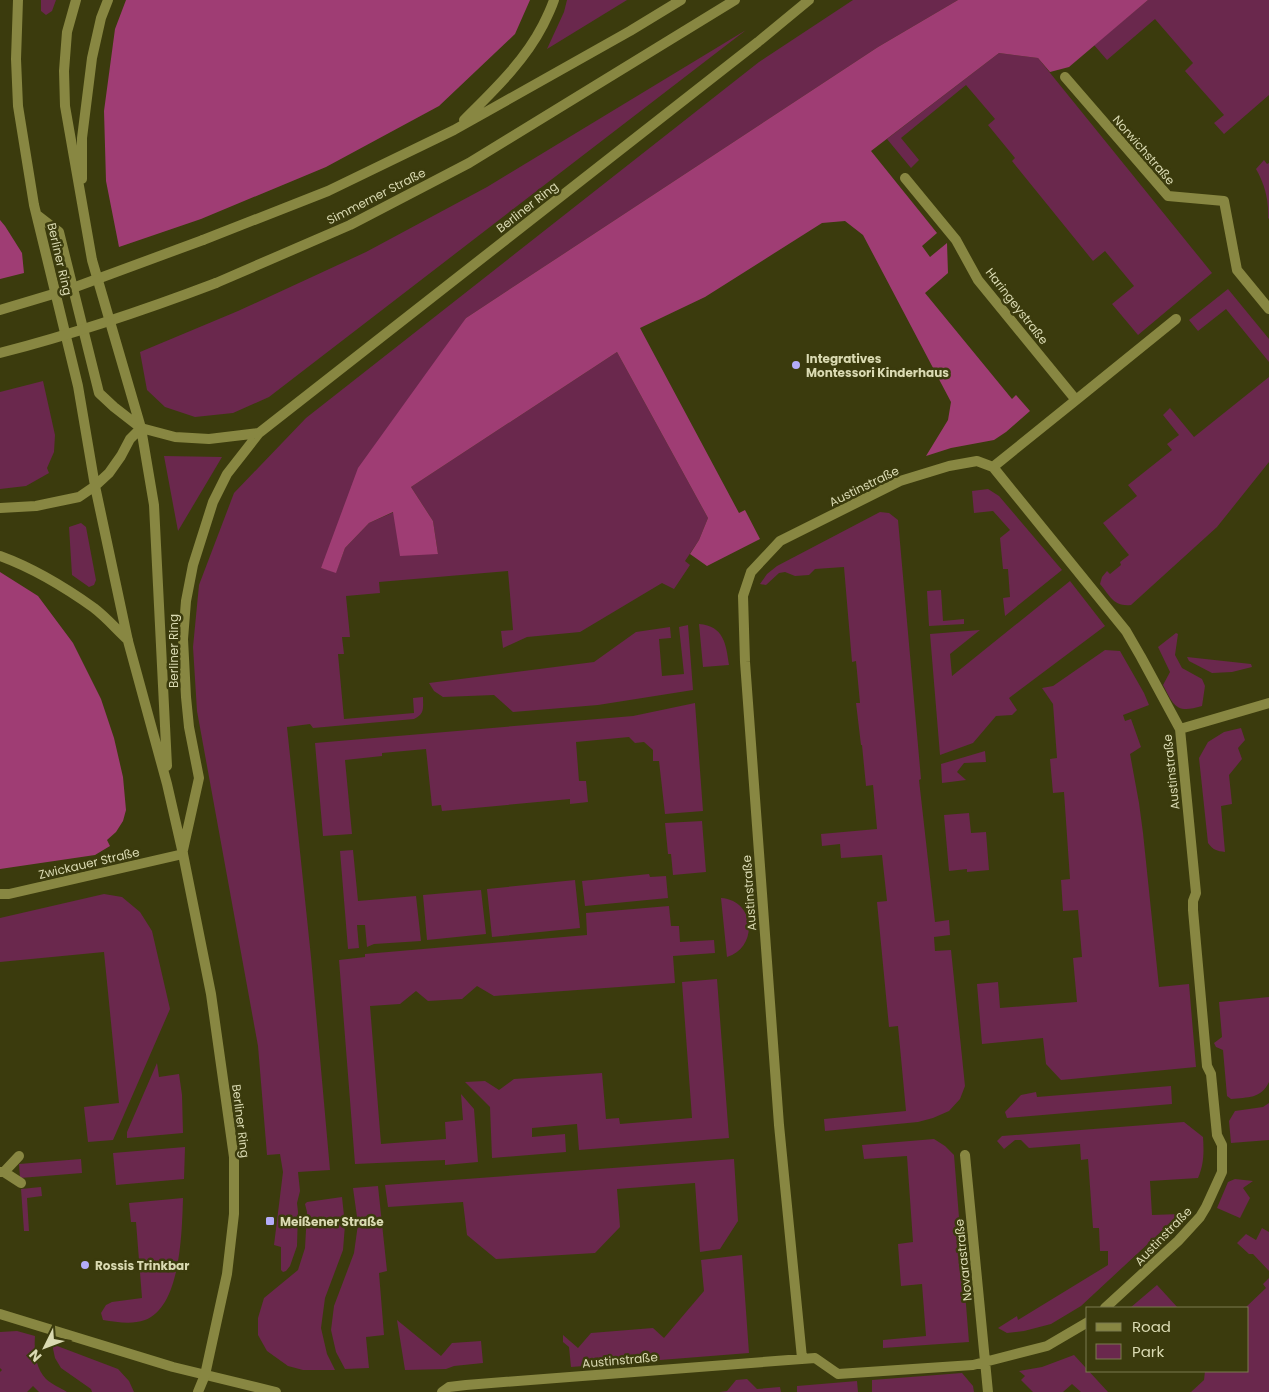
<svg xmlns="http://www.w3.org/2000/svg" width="1269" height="1392" font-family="Poppins,sans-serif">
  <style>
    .green { fill: #6a284d }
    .forest { fill: #9f3d74 }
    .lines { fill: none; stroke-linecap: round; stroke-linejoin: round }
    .pedestrian { stroke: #888742; stroke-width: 10 }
    .minor { stroke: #888742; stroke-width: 10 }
    .tertiary { stroke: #888742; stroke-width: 10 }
    .tertiary-bridge { stroke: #888742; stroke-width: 10 }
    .poi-dot { fill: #b4acf9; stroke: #3b3b0d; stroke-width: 2 }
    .labels { text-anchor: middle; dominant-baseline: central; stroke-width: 5; stroke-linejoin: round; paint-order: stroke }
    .street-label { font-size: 12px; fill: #dadab2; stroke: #3b3b0d }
    .poi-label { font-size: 12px; font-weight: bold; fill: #dadab2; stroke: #3b3b0d; text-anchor: start }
  </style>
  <rect width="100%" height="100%" fill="#3b3b0d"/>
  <!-- green -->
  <path class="green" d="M41 0H56L52 11 46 15 41 11Z
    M567 0H627L547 49 564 12Z
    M853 0H958L878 47 466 318 321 568 336 572 345 548 369 523 394 512 438 554 433 521 411 487 617 352 708 518 699 540 685 561 690 565 674 589 662 583 580 632 527 637 503 648 501 631 513 630 508 571 379 582 380 593 346 596 350 637H342L344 654H338L344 719 414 713 413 698 423 697C423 708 425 714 414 719L313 728 310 724 287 727 311 957 330 1170 298 1172 300 1191 297 1203 298 1212 297 1246 290 1266 286 1271 283 1272 281 1270V1247L274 1245 283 1172 280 1154 267 1155 258 1046 197 711 193 647 199 585 234 493 306 418 759 62Z
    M1148 0H1269V95L1224 134 1214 123 1224 115 1185 71 1193 63 1155 19 1107 60 1094 45Z
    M746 30 269 397 233 413 195 417 165 407 147 390 140 352 238 311 366 252 487 187Z
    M999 53 1038 58 1212 273 1138 335 1112 304 1134 286 1105 251 1093 261 1012 161 1015 158 988 125 995 119 966 85 901 138 919 160 911 168 887 139Z
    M1264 160 1267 164 1269 163V218L1268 219C1269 200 1265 185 1256 169Z
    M1228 289 1269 339V362L1226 309 1198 331 1189 320Z
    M1269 377V462L1217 527 1131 605C1114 607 1110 596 1100 584L1102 577 1107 571 1110 574 1121 565 1120 562 1129 555 1103 523 1137 496 1128 485 1172 450 1167 444 1179 435 1163 415 1170 408 1194 437Z
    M43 381 55 435 54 452 47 468 49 473 26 486 0 489V392Z
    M164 456 222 457 178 531Z
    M988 489 999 496 1062 570 1005 616 1003 598 1010 597 1008 569H1003L1000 538 1010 530 993 511 974 513 972 491Z
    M880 512 889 513 898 520 921 779 919 780 935 922 949 920 950 935 934 937 935 951 951 950 965 1086 960 1099 949 1111 933 1118 918 1122 825 1131 824 1119 906 1111 898 1026 889 1027 877 902 887 901 882 855 841 858 840 844 822 846 821 834 877 829 873 785 866 786 862 745H861L856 703H860L856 661 852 662 844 567 815 569 809 575 795 576 785 572 779 573 766 585 760 584 767 574 777 566Z
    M81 523 86 527 96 580 94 585 89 587 72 575 69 527Z
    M1070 581 1105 626 1009 698 1017 710 1012 715 996 716 973 743 940 755 930 634 980 630 950 654 952 676Z
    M941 590 943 621 964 619V624L929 626 927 591Z
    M699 624C724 626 726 644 729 665L703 667Z
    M688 625 693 690 598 705 513 712 494 695 443 697 434 691 429 683 594 662 636 632 670 627 671 638 659 639 662 676 684 674 679 627Z
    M1176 633 1178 634 1175 655 1182 668 1202 679 1205 686 1202 706C1176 714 1174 706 1163 685L1170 672 1158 647Z
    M1105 650 1120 651 1144 693 1149 705 1123 715 1125 721 1131 719 1141 747 1130 754 1139 803 1143 833 1159 987 1189 984 1196 1067 1061 1080 1046 1064 1043 1038 982 1044 977 984 998 982 1000 1008 1077 1002 1073 958 1082 957 1078 910 1063 911 1061 880 1070 879 1064 792 1053 793 1050 759 1057 758 1053 704 1042 688 1053 686Z
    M1187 657 1251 664 1252 667 1232 672 1212 673 1189 661Z
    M695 703 703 811 665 814 659 761H653V750L644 742 635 743 629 737 576 742 579 781H586L588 802 570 804V799L442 811 441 805 432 806 426 749 382 753V756L345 760 352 834 323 836 315 743 633 716Z
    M1241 728 1245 740 1238 748 1242 759 1229 775 1232 804 1221 806 1225 852C1217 851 1213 850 1208 843L1199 758 1208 742 1224 732Z
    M985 751 986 762 964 763 957 772 966 780 942 783 941 764Z
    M969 813 971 833 986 832 989 870 967 872V869L949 871 944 815Z
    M702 821 706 872 673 875 671 854H668L665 823Z
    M353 850 358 901 416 896 421 941 374 944 367 947 365 925H357L359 948 348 949 340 851Z
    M649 874 650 877 666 876 668 898 585 906 582 881Z
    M575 880 580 928 492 937 487 889Z
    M481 890 486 934 427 940 423 895Z
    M104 894 122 897 140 912 152 931 170 1009 113 1140 88 1142 84 1107 119 1103 104 952 0 962V918Z
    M721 898C755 900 759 947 727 957Z
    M669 906 671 926H679L680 942 714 940 715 953 673 956 675 983 494 996 477 986 462 999 428 1001 416 991 400 1004 370 1006 381 1144 446 1139 445 1122 463 1120 461 1094 474 1109 478 1162 445 1165V1160L355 1164 339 960 365 957V954L587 935 586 913Z
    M717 979 729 1138 579 1150 577 1124 532 1128V1137L565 1134 566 1152 492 1158 490 1107 465 1082 485 1081 499 1090 514 1079 602 1073 606 1119 619 1118 620 1124 692 1118 682 982Z
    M1269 997V1082C1261 1099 1248 1097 1231 1099L1227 1096 1223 1050 1216 1047 1214 1043 1222 1037 1219 1002Z
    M157 1063 159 1077 179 1074 182 1095 183 1133 127 1138V1132Z
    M1171 1086 1172 1104 1007 1118 1005 1112 1021 1095 1036 1092 1037 1097Z
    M1269 1103V1140L1231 1143 1229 1121 1235 1111 1263 1107Z
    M1184 1122 1203 1137C1204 1152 1204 1164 1198 1178L1150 1181 1152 1215 1180 1214 1081 1306 1051 1324 1024 1331 1007 1333 998 1328 1017 1316 1018 1320 1108 1265V1251H1100L1099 1228H1093L1088 1159 1081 1160 1080 1144 1029 1148 1021 1140H1015L1004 1149 997 1141 1002 1136Z
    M934 1139 945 1146 954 1155 969 1342 883 1348V1340L926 1336 922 1284 901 1286 898 1244 913 1242 907 1156 864 1159 862 1145Z
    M185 1147 184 1179 116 1185 113 1153Z
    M81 1159 82 1173 20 1178 19 1164Z
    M734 1159 738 1221 720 1249 700 1252 695 1183 617 1189 620 1227 595 1253 496 1259 467 1235 463 1202 388 1207 385 1185Z
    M1235 1179 1253 1181 1243 1188 1250 1198 1240 1218 1217 1208 1228 1182Z
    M378 1186 387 1271 379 1273 384 1335 366 1337 369 1368 345 1369 336 1352 331 1330 334 1306 354 1253 358 1224 353 1188Z
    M41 1187 42 1196 27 1198 29 1231H24L21 1189Z
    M342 1197 345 1225 343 1250 325 1298 321 1328 327 1354 335 1370H303L288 1366 267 1351 258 1335V1318L264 1298 298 1270 305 1248 307 1212 305 1204 307 1202Z
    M183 1198C182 1231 181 1307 145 1320 131 1325 117 1322 103 1320L101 1313 106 1305 112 1302 142 1298 136 1222H131L129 1203Z
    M1262 1228 1269 1232V1271L1253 1254H1249L1237 1243 1246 1234 1256 1240Z
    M742 1255 749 1353 571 1367 569 1347 563 1342V1335L578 1348 591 1333 653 1328 664 1338 704 1291 701 1260Z
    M1269 1278V1392H1191L1204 1380 1205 1371H1248V1308H1245L1266 1288 1263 1284Z
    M1157 1285 1178 1308H1130Z
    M397 1320 441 1356 452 1343 481 1341 483 1363 454 1366 446 1369 405 1370Z
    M17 1331 35 1336C34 1351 35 1367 46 1379 51 1384 61 1388 67 1392H39L33 1386 27 1392H0V1372L2 1370 0 1368V1332Z
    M52 1344 118 1369 129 1381 134 1392H92L91 1389 61 1368 55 1358Z
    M1074 1355 1108 1392H1081L1072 1384 1063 1392H1033L1021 1380 1025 1376 1019 1371 1042 1367Z
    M962 1373 973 1386 974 1392H872V1380Z
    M747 1379 757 1389 780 1387 781 1392H720L727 1391 736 1380Z
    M857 1381 858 1392H797V1386Z"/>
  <!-- forest -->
  <path class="forest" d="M126 0H530L515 34 439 106 326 167 201 219 119 247 106 181 104 111 115 29Z
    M958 0H1148L1069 67 1050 72 1038 58 999 53 871 151 937 233 922 246 930 257 947 243 948 273 925 293 1012 399 1016 395 1030 411 1006 432 994 440 951 448 926 456 948 420 951 402 863 235 845 221 822 223 705 297 640 328 739 513 745 510 760 539 707 566 690 554 699 540 708 518 617 352 411 487 433 521 438 554 400 556 393 512 369 523 345 548 336 573 321 568 358 468 466 318 878 47Z
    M0 220 5 226 22 253 24 273 0 279Z
    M0 572 38 596 73 643 101 699 114 738 123 777 126 810 123 821 116 832 107 840 110 846 95 855 0 869Z"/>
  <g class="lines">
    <!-- pedestrian -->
    <path class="pedestrian" d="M0 1172H4L19 1156
      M4 1172 21 1183"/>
    <!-- minor -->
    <path class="minor" d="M1065 77 1168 196 1224 201 1237 270 1269 309
      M905 178 956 240 978 280 1076 400 993 467
      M1076 400 1176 319
      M1180 729 1269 703
      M0 894H9L183 854
      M965 1155 988 1392
      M0 1314 173 1367 276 1392
      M802 1358 779 1125 745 662 743 596 751 572 780 541 900 481 949 466 977 461 993 467 1126 631 1141 657 1180 729 1196 893 1193 901V910L1207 1066 1211 1074 1217 1135 1222 1145V1172L1206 1207 1200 1217 1178 1241 1105 1308
      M442 1392 449 1387 466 1385 815 1358 838 1374 973 1365 1047 1346 1088 1322"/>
    <!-- tertiary -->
    <path class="tertiary" d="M18 0 16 59 18 106 34 205 78 386 95 486 128 641 167 784 183 854 211 994 234 1157V1214L227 1274 205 1375 198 1392
      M76 0 67 32 64 71 65 106 92 260 141 428 154 505 167 766
      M464 120C493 91 524 62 543 25 547 17 551 9 554 0
      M82 179V138L92 58 101 18 108 0
      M37 215 59 232 99 393 114 407 141 428 175 437 209 439 259 433
      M203 240 328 191 454 130 630 31 681 0
      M216 283 350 225 469 163 735 0
      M0 508 36 506 79 497 95 486 109 473 121 456 130 439 141 428
      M0 556C33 568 66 588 94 608 106 617 117 630 128 640
      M183 850 199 778 189 727 186 697 183 639 186 601 193 565 213 502 227 474 259 433 758 42 809 0"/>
    <!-- tertiary-bridge -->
    <path class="tertiary-bridge" d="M0 310 70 289 203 240
      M0 353C74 334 145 310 216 283"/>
  </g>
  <!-- markers -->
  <g class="poi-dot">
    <circle cx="796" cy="365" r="5"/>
    <rect x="265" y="1216" width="10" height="10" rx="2.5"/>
    <circle cx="85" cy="1265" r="5"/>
  </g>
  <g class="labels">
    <!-- street labels -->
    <g class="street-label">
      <text transform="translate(1144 150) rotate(49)">Norwichstraße</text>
      <text transform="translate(376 196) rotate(-27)">Simmerner Straße</text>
      <text transform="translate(527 207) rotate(-38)">Berliner Ring</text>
      <text transform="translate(60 259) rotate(77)">Berliner Ring</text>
      <text transform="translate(1017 306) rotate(52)">Haringeystraße</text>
      <text transform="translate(864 486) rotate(-26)">Austinstraße</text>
      <text transform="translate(173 651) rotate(-90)">Berliner Ring</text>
      <text transform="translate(1171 772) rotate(-96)">Austinstraße</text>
      <text transform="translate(89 863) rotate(-13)">Zwickauer Straße</text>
      <text transform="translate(749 893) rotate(-94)">Austinstraße</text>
      <text transform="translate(241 1121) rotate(83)">Berliner Ring</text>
      <text transform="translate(1163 1236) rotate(-46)">Austinstraße</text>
      <text transform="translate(963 1260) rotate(-96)">Novarastraße</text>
      <text transform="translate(620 1360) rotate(-5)">Austinstraße</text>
    </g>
    <!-- poi labels -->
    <g class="poi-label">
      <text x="806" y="358">Integratives<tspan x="806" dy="14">Montessori Kinderhaus</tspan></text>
      <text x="280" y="1221">Meißener Straße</text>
      <text x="95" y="1265">Rossis Trinkbar</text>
    </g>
  </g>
  <!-- legend -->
  <rect x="1086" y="1307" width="162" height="65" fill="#3b3b0d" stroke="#7b7b4f"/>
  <rect x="1096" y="1323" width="25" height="8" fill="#888742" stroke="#7b7b4f"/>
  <text x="1132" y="1332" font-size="15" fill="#dadab2">Road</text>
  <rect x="1096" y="1344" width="25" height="15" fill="#6a284d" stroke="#7b7b4f"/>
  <text x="1132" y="1357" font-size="15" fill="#dadab2">Park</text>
  <!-- north arrow -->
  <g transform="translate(45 1347) rotate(228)" stroke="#3b3b0d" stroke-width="4" paint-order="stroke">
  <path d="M0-4L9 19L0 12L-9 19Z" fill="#dadab2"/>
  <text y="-8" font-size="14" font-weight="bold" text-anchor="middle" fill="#dadab2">N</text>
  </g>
</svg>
